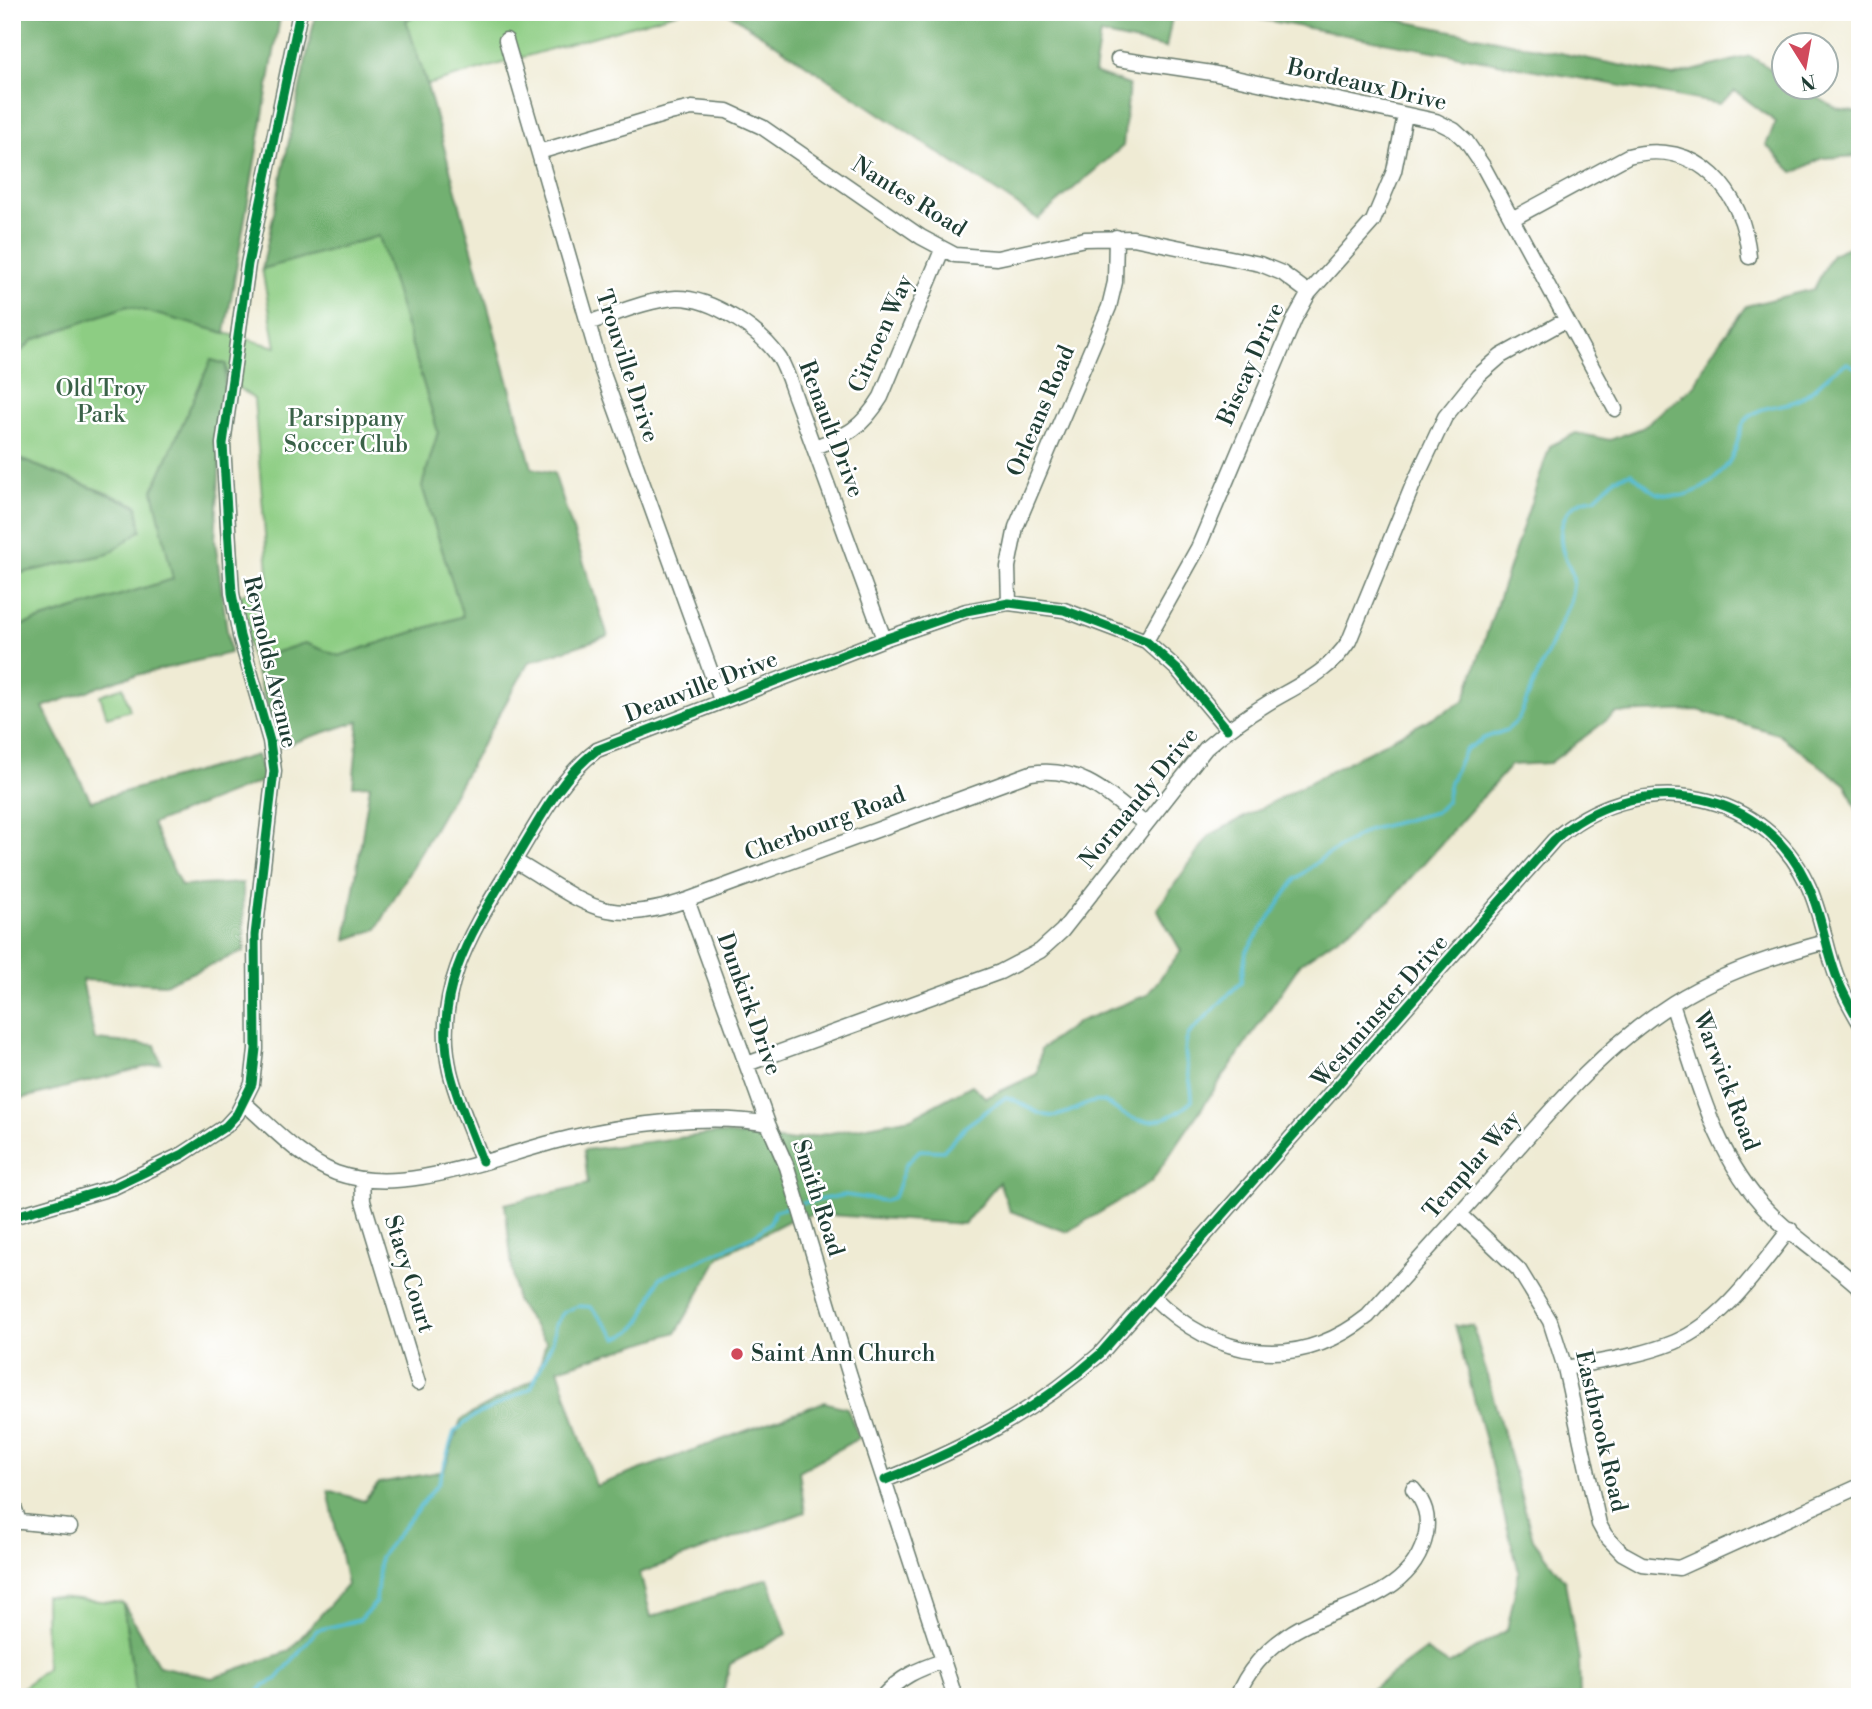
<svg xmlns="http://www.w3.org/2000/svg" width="1872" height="1709" font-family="'Libre Bodoni',serif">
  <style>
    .green { fill: #8dcd83; stroke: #56855c; stroke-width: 2 }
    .forest { fill: #72b071; stroke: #487652; stroke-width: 2 }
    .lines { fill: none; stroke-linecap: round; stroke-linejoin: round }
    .stream { stroke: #55bcd3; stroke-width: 3.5 }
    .minor-casing { stroke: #687a6c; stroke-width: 17 }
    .minor { stroke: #fff; stroke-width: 14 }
    .cycleway-casing { stroke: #fff; stroke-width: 13 }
    .cycleway { stroke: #00873e; stroke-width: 9 }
    .poi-dot { fill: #d1495b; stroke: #fff; stroke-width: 2.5 }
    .labels { text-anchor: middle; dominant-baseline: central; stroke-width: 5; stroke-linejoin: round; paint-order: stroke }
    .street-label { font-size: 23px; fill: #1f3d34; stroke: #fff }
    .park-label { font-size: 23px; fill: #3a6148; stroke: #fff }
    .poi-label { font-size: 23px; fill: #1f3d34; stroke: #fff; text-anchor: start }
  </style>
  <rect width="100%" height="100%" fill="#fff"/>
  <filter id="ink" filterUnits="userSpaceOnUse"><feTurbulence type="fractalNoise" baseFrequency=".0143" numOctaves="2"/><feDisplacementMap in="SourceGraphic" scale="14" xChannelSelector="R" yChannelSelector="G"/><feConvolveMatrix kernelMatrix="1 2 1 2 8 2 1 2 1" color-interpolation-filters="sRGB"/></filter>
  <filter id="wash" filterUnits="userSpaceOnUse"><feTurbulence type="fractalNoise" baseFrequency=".00686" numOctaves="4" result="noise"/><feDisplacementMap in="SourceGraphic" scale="28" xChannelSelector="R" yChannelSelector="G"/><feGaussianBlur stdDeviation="1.57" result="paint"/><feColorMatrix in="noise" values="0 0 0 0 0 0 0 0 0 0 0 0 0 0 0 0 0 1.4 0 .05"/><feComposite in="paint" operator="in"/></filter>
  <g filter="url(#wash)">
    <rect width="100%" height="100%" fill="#efebd4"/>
    <!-- green -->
    <path class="green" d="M423 12H679L427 85 406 20Z
      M379 236 438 432 422 486 463 616 339 656 305 643 252 660 237 596 269 584 254 399 228 380 226 364 211 360 153 490 174 579 16 627 12 616V575L108 554 137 505 12 456V360L33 340 127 306 276 347 262 269Z
      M123 687 130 710 107 717 100 695Z
      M45 1596 123 1603 136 1697H12L46 1668Z"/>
    <!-- forest -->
    <path class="forest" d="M12 12H281L225 333 127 306 33 340 12 360Z
      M316 12H423L406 20 427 85 532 468 554 473 608 636 529 662 377 929 346 940 370 785 353 786 359 721 280 747 252 660 305 643 339 656 463 616 422 486 438 432 379 236 262 269Z
      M727 12H1173L1166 48 1100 34 1094 73 1129 85 1123 146 1038 219Z
      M1221 12H1359L1673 76 1750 56 1784 77V88H1802L1837 109 1860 113V156L1822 158 1794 173 1766 145 1776 122 1735 91 1719 104Z
      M1860 242V817L1846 785 1778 734 1698 710 1616 713 1550 763 1511 765 1389 902 1301 963 1151 1182 1067 1232 1010 1211 999 1182 964 1224 815 1214 790 1220 720 1256 677 1332 558 1369 596 1486 824 1402 847 1408 859 1438 799 1471 805 1512 640 1573 651 1617 768 1578 787 1634 730 1664 722 1697H136L123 1603 159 1666 212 1678 289 1651 347 1585 328 1490 364 1501 379 1483 444 1471 461 1420 536 1378 546 1342 516 1301 505 1204 588 1184 584 1150 717 1133 788 1141 911 1118 972 1085 986 1098 1037 1074 1041 1049 1078 1022 1147 995 1181 951 1157 909 1210 835 1464 701 1550 446 1576 433 1610 440 1642 428 1695 385 1708 358 1746 306 1814 289 1832 254Z
      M211 360 226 364 215 540 230 653 120 679 43 707 91 801 257 755 265 780 152 824 181 886 243 883 244 951 165 984 82 980 95 1040 155 1045 161 1063 12 1101V616L16 627 173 579 153 490Z
      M12 456 137 506 141 530 108 554 12 575Z
      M1455 1325 1473 1326 1533 1539 1565 1582 1579 1659 1580 1697H1361L1425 1650 1448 1665 1507 1630 1519 1572Z"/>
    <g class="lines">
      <!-- stream -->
      <path class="stream" d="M802 1203 845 1195 885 1201 894 1197 906 1164 920 1150 943 1151 966 1126 1006 1097C1022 1101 1035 1115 1051 1116 1069 1117 1087 1098 1104 1102 1111 1104 1117 1111 1123 1114 1148 1128 1172 1119 1192 1101 1193 1079 1179 1053 1189 1034L1241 982 1246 952 1296 879 1322 858 1368 830 1436 812 1446 802 1450 782 1465 750 1484 738 1507 730 1518 720 1570 601C1571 594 1574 586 1573 579 1572 568 1564 559 1562 548 1557 522 1568 500 1595 498L1616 478 1631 473C1639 479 1649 490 1657 493 1690 505 1723 479 1735 450 1739 440 1739 427 1746 420 1761 404 1778 408 1796 401 1817 391 1826 372 1847 363L1860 370
        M254 1697 264 1685 277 1679 317 1630 360 1620 376 1602 380 1557 439 1482 454 1432 473 1417 531 1388 553 1340 555 1325 564 1312 578 1306 591 1307 617 1338C647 1329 647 1302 660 1278L755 1235 770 1223 775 1211 794 1205"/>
    </g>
  </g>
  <g filter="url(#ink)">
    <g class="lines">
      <defs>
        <path id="minor" d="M506 40 602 371 721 700
          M1118 59 1212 73 1436 121 1454 130 1466 141 1483 166 1615 409
          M539 152 670 113 692 108 727 111 762 127 921 237 955 255 997 258 1085 239 1133 238 1260 264 1282 273 1309 293
          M1512 219 1628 156C1697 137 1744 192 1749 257
          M588 323C616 314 646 300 676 298 711 297 761 330 780 359 787 371 791 386 796 399L884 639
          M814 447C848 435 862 428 881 397L942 250
          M1009 603 1008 567 1016 527 1109 307 1115 282 1116 237
          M1146 641 1198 548 1295 318 1309 293 1373 221 1394 171 1405 115
          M515 861C585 902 603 929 687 900L1031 773C1080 765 1109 795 1145 824
          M687 900 768 1124
          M1672 1004C1696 1075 1714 1157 1769 1212 1796 1240 1831 1261 1860 1288
          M747 1064 1000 972 1040 951 1062 931 1206 748C1225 731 1245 717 1268 703 1300 684 1328 673 1349 641L1412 487 1445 417 1478 376 1501 356 1566 320
          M243 1102C271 1126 301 1160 336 1173 406 1198 499 1154 569 1138 626 1124 711 1113 768 1124L787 1167 850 1376 955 1697
          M482 1161C472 1132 457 1101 450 1071 431 986 477 924 518 855 541 817 561 777 597 750L884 639 966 611 1009 603 1064 610 1146 641 1178 670 1227 729
          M362 1179 363 1201 418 1383
          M1460 1214 1519 1270 1550 1321 1565 1368 1599 1524 1605 1535 1622 1553 1642 1564 1679 1568 1860 1486
          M12 1217 114 1187 183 1154 226 1126 237 1114 252 1084 256 1049 255 935 274 771 270 741 240 636 232 593 223 444 248 264 300 12
          M1153 1297C1216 1359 1296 1373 1368 1316 1413 1266 1459 1216 1503 1165 1555 1105 1605 1046 1673 1003 1719 974 1773 956 1826 942
          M1565 1368C1602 1361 1641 1356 1675 1342 1724 1321 1758 1269 1790 1229
          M885 1480C965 1448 1035 1412 1100 1354L1554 840C1632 769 1759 783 1807 883 1821 911 1825 945 1836 975 1842 992 1851 1007 1860 1023
          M12 1500 19 1522
          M12 1521 70 1527
          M882 1697C900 1677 918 1669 943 1661
          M1237 1697C1246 1672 1266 1650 1288 1635 1334 1603 1412 1602 1426 1534 1429 1516 1425 1503 1413 1489"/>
      </defs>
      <!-- minor casing -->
      <use href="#minor" class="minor-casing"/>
      <!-- minor -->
      <use href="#minor" class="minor"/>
      <defs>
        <path id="cycleway" d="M482 1161C472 1132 457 1101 450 1071 431 986 477 924 518 855 541 817 561 777 597 750L884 639 966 611 1009 603 1064 610 1146 641 1178 670 1227 729
          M12 1217 114 1187 183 1154 226 1126 237 1114 252 1084 256 1049 255 935 274 771 270 741 240 636 232 593 223 444 248 264 300 12
          M885 1480C965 1448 1035 1412 1100 1354L1554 840C1632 769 1759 783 1807 883 1821 911 1825 945 1836 975 1842 992 1851 1007 1860 1023"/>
      </defs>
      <!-- cycleway casing -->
      <use href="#cycleway" class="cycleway-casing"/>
      <!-- cycleway -->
      <use href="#cycleway" class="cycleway"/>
    </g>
  </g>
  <!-- markers -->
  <circle class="poi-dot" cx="737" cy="1354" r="7"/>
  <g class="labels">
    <!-- street labels -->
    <g class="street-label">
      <text transform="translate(1367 85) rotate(13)">Bordeaux Drive</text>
      <text transform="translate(909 197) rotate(32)">Nantes Road</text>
      <text transform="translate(881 334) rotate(-66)">Citroen Way</text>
      <text transform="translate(1251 364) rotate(-66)">Biscay Drive</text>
      <text transform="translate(627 366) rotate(72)">Trouville Drive</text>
      <text transform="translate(1041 411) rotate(-67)">Orleans Road</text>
      <text transform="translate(831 429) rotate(69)">Renault Drive</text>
      <text transform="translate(270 662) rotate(77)">Reynolds Avenue</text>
      <text transform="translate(701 687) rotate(-21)">Deauville Drive</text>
      <text transform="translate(1139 798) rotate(-51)">Normandy Drive</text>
      <text transform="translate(825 824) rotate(-21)">Cherbourg Road</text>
      <text transform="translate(749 1004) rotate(70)">Dunkirk Drive</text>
      <text transform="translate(1380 1011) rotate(-49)">Westminster Drive</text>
      <text transform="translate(1726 1081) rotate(69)">Warwick Road</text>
      <text transform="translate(1472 1165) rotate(-49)">Templar Way</text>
      <text transform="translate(818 1198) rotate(72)">Smith Road</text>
      <text transform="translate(409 1274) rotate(73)">Stacy Court</text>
      <text transform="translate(1601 1431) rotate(77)">Eastbrook Road</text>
    </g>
    <!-- park labels -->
    <g class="park-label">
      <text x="101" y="389">Old Troy<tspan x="101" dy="26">Park</tspan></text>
      <text x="346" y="419">Parsippany<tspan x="346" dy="26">Soccer Club</tspan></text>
    </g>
    <!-- poi labels -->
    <g class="poi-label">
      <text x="751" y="1354">Saint Ann Church</text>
    </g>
  </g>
  <!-- margin -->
  <rect width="1872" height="1709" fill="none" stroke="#fff" stroke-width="42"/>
  <!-- north arrow -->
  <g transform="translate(1805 66) rotate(169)"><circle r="33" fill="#ffffff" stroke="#a5b1ae" stroke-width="2"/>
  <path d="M0-5L12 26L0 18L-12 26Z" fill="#d1495b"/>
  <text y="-10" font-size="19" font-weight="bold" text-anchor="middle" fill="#1f3d34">N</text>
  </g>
</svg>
